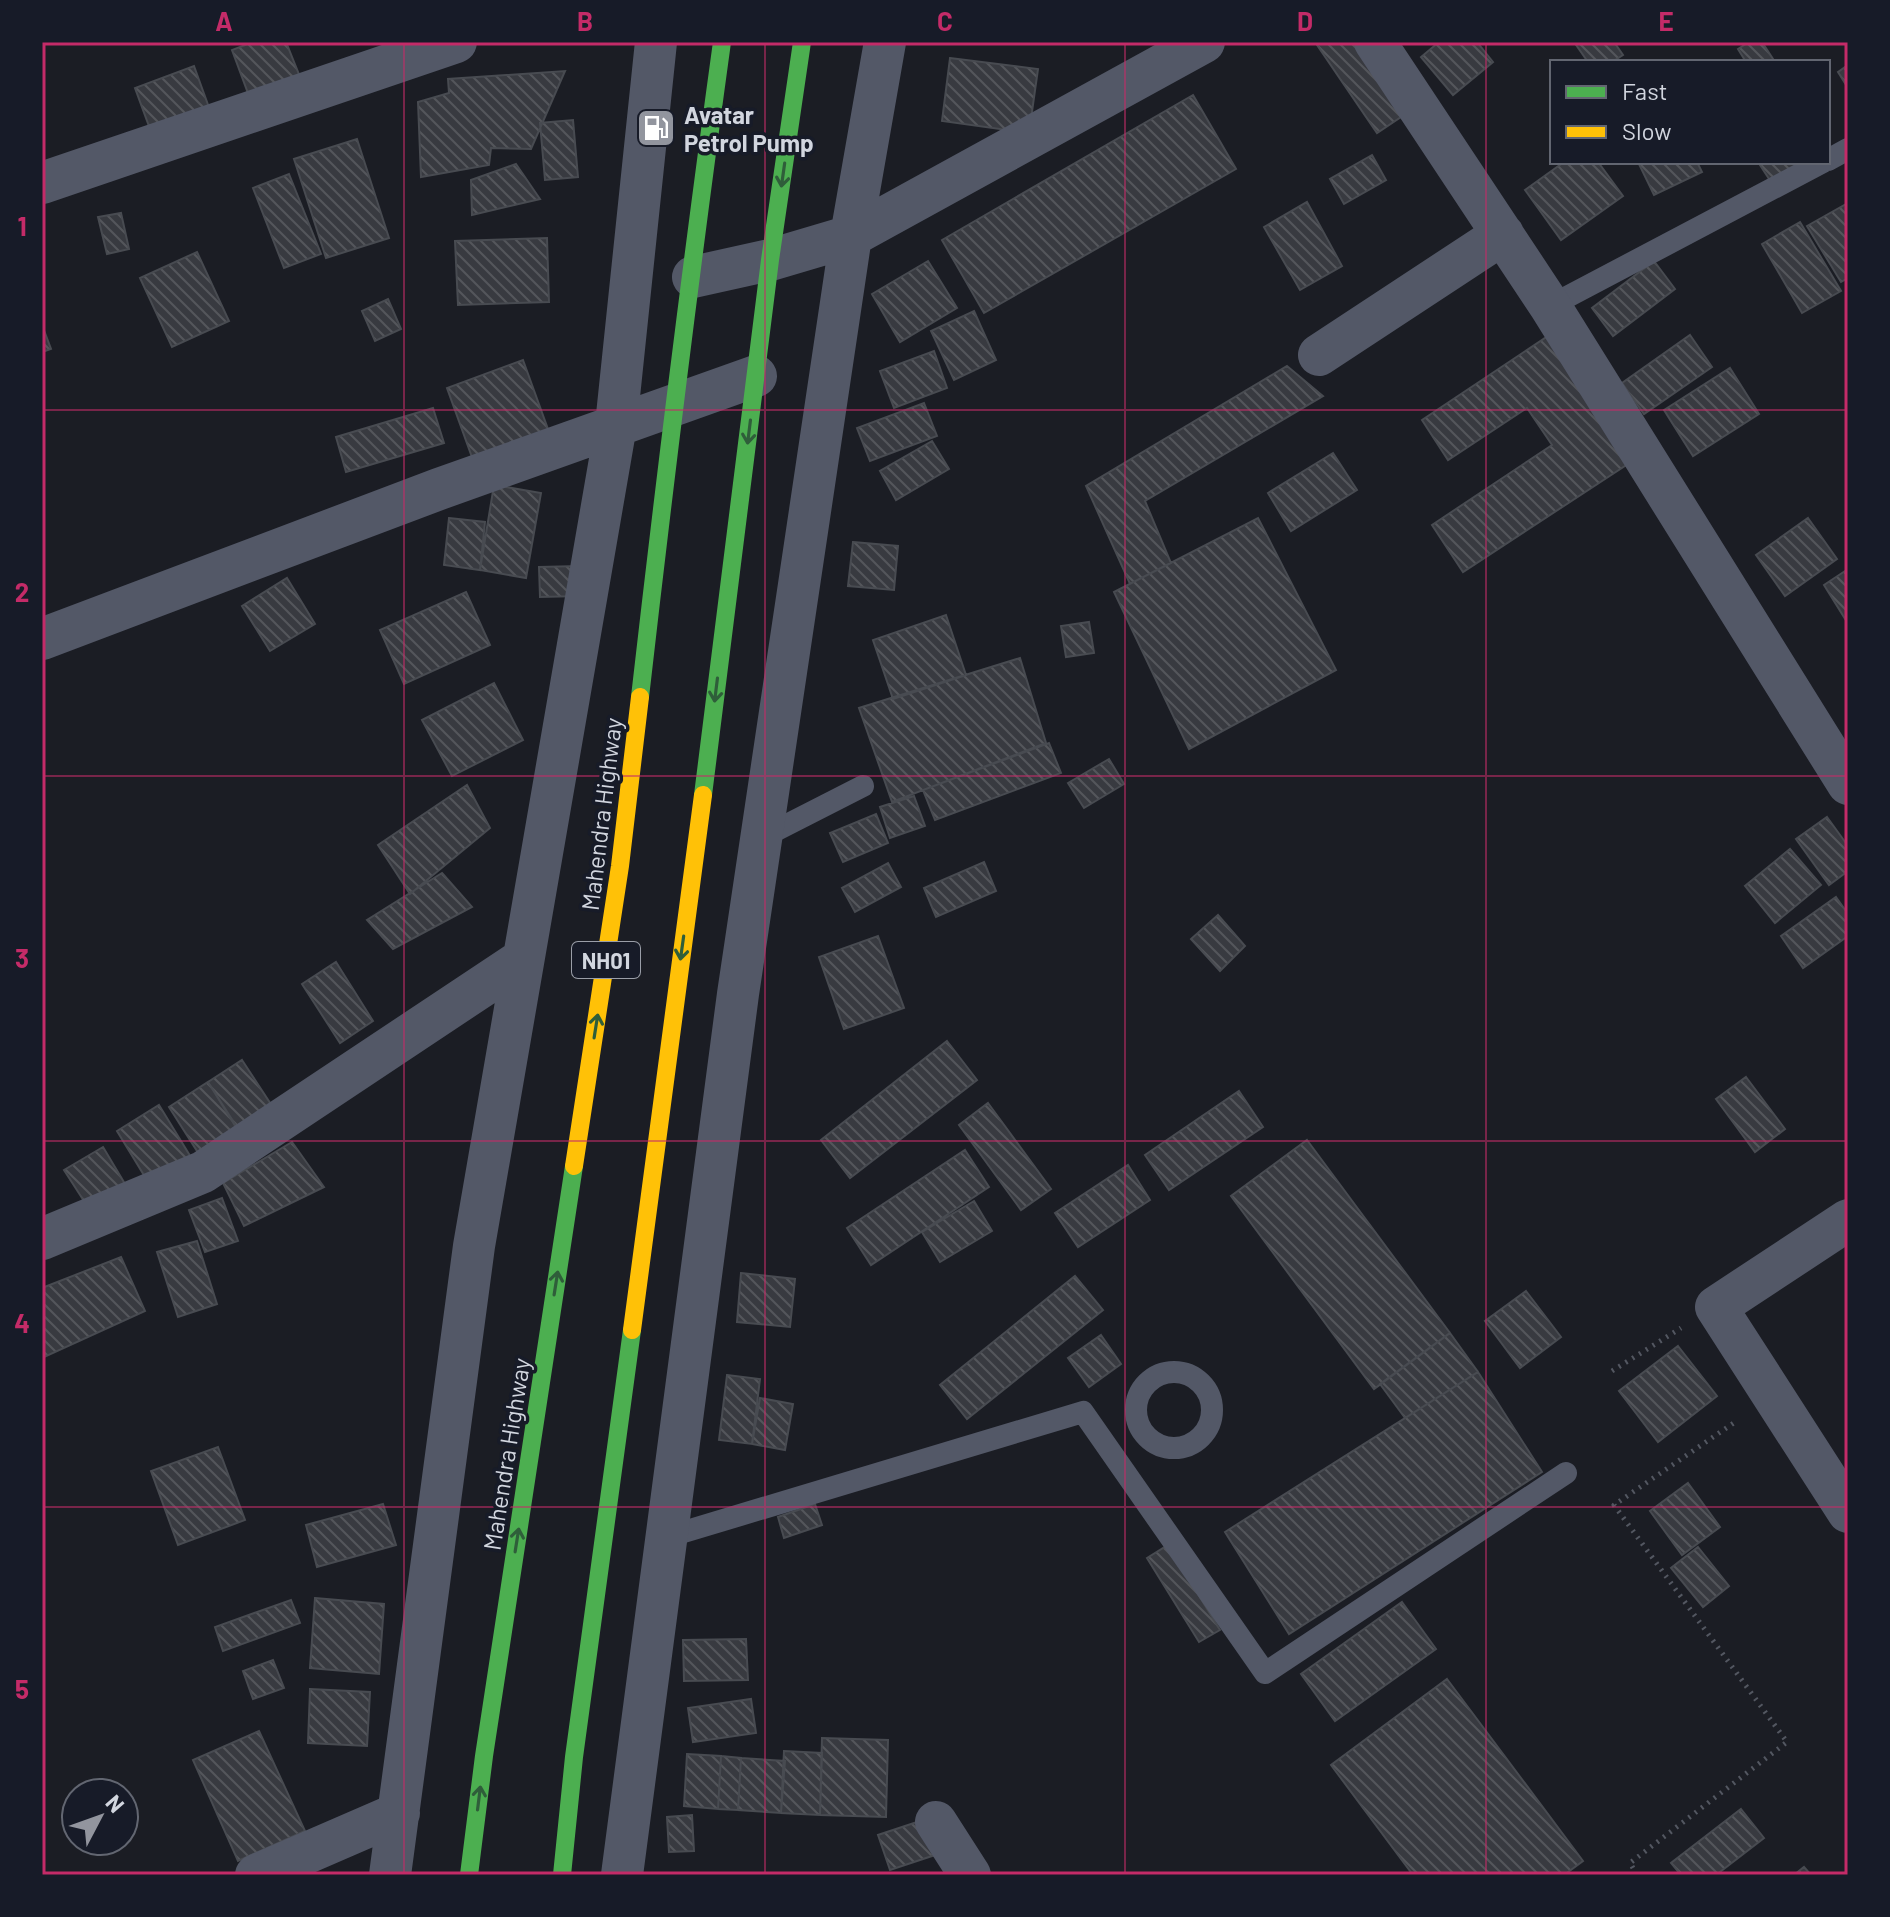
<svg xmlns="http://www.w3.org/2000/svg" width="1890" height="1917" font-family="Barlow,sans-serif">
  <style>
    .building { fill: url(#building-back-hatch); stroke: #484b51; stroke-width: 2 }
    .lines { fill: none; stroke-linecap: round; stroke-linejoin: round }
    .path { stroke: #535761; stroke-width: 5; stroke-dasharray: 2 6; stroke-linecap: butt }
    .lane { stroke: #535867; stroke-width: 22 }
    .street { stroke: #535867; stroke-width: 42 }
    .fast { stroke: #4caf50; stroke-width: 18 }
    .slow { stroke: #ffc107; stroke-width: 18 }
    .oneway { stroke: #2f5e3a }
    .grid { fill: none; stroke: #c42b68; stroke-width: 2; stroke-opacity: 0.55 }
    .labels { text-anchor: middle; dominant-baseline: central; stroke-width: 7; stroke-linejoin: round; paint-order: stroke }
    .shield { fill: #171b28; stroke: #9a9ea8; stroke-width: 2 }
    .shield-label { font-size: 22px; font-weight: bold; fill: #d2d6df }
    .poi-label { font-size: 24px; font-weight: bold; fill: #d2d6df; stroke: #171b28; text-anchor: start }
    .street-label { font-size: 24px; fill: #d2d6df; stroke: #171b28 }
    .neatline { fill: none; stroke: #c42b68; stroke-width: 3 }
    .grid-label { font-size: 26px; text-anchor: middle; font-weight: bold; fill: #c42b68 }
  </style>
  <defs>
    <pattern id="building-back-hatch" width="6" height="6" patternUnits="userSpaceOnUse" patternTransform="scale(2)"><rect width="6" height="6" fill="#383a40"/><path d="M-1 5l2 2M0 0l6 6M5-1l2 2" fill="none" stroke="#54565b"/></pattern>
  </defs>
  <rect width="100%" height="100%" fill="#1b1d24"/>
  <!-- building -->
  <path class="building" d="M253 42H286L300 77 249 96 232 50Z
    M1315 42H1363L1410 111 1377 133Z
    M1439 42H1477L1493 62 1453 95 1421 57Z
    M1574 42H1614L1623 55 1612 62H1588Z
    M1749 42H1762L1775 62H1746L1738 49Z
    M950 58 1038 69 1029 133 942 121Z
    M1848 65V88L1838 72Z
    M194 66 220 138 161 159 135 88Z
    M565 71 531 149 491 148 489 165 421 177 418 102 449 93 448 79Z
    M1193 95 1236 169 984 313 942 240Z
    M573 120 578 177 545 180 540 123Z
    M357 139 389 238 326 258 294 159Z
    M1372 155 1386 180 1344 204 1330 179Z
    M1564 162H1598L1623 196 1561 240 1525 190Z
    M1638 162H1697L1702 172 1654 195Z
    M1758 162H1798L1800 165 1771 182Z
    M516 164 540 199 472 215 471 180Z
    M289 174 321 254 284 268 253 188Z
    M1307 202 1342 266 1300 290 1264 227Z
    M1848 203V278L1841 282 1807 226Z
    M121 213 129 249 107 254 98 217Z
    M1800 222 1841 291 1802 313 1762 244Z
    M547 238 549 302 458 305 455 241Z
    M197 252 229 321 172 347 140 278Z
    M928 261 957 308 900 342 872 294Z
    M1654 261 1675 289 1613 336 1592 308Z
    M388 299 401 329 375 341 362 311Z
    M974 311 996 360 954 380 931 331Z
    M42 325 51 349 42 352Z
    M1690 335 1712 367 1644 414 1622 383Z
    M1548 336 1631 462 1463 572 1432 525 1552 445 1527 408 1448 460 1422 420Z
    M934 351 947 388 894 408 880 371Z
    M523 360 549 432 473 460 447 388Z
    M1287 366 1323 396 1145 501 1171 563 1130 584 1086 486Z
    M1730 368 1759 414 1693 456 1664 410Z
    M924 403 937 436 870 461 857 428Z
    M433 408 444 443 346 472 336 437Z
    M932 441 949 469 896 500 880 471Z
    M1333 453 1357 490 1291 531 1268 493Z
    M494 485 541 493 526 578 480 570Z
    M449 518 485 522 480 570 444 565Z
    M1258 518 1336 670 1189 749 1114 592Z
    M1808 518 1837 559 1785 596 1756 555Z
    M853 542 898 546 894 590 848 586Z
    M579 566 580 596 540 597 539 567Z
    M1848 569V622H1847L1824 585Z
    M287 578 315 624 270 651 242 606Z
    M466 592 490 645 404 684 380 630Z
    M946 615 966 675 893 699 873 640Z
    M1089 622 1094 653 1066 657 1061 626Z
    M1020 658 1046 743 892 802 859 708Z
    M494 683 523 740 452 776 422 720Z
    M1049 743 1061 773 935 820 923 790Z
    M1109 759 1124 784 1084 808 1068 783Z
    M467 785 490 828 410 894 378 845Z
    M914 796 925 826 890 838 880 807Z
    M876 814 888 843 843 862 830 833Z
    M1827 817 1848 846V871L1829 885 1796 839Z
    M1790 849 1821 885 1775 923 1745 886Z
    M984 862 996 891 936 917 924 888Z
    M888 863 901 887 855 912 842 888Z
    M442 873 472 907 393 949 367 920Z
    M1836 897 1848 914V936L1803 968 1781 936Z
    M1218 915 1245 946 1220 971 1191 939Z
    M878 936 904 1008 844 1029 819 957Z
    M336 962 373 1021 340 1043 302 984Z
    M947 1041 977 1080 850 1178 821 1140Z
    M242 1060 276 1112 242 1135 208 1082Z
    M1746 1077 1785 1129 1755 1152 1716 1099Z
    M208 1082 242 1137 204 1162 169 1107Z
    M1239 1091 1263 1127 1169 1190 1145 1155Z
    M988 1103 1051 1189 1021 1210 959 1125Z
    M159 1105 192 1159 150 1185 117 1131Z
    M1307 1140 1450 1333 1374 1389 1231 1196Z
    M292 1142 324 1187 244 1226 223 1183Z
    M103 1147 128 1189 91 1212 64 1170Z
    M965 1150 989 1187 871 1265 847 1228Z
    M1128 1165 1150 1200 1078 1247 1055 1213Z
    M222 1198 238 1241 205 1252 189 1210Z
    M974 1201 992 1231 940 1262 922 1232Z
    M197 1241 217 1304 178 1317 157 1252Z
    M121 1257 145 1311 42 1358V1288Z
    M741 1273 795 1279 790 1327 737 1322Z
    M1075 1276 1103 1310 967 1419 940 1385Z
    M1526 1291 1561 1337 1520 1368 1485 1321Z
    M1450 1333 1478 1372 1405 1418 1380 1384Z
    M1101 1335 1121 1364 1089 1387 1068 1358Z
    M1678 1346 1717 1396 1658 1442 1619 1391Z
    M1478 1372 1542 1472 1289 1634 1225 1532Z
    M727 1375 760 1379 752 1444 719 1440Z
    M760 1398 793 1404 785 1450 752 1444Z
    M218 1447 245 1520 178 1545 151 1471Z
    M1688 1483 1720 1527 1682 1555 1650 1511Z
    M383 1504 396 1545 317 1567 306 1525Z
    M815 1504 822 1525 784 1538 778 1517Z
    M1168 1545 1220 1630 1199 1642 1147 1558Z
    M1698 1547 1729 1586 1703 1607 1671 1568Z
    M315 1598 384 1604 379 1674 310 1668Z
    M291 1600 300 1623 223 1651 215 1627Z
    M1402 1602 1436 1649 1335 1721 1301 1674Z
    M746 1639 748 1680 684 1681 683 1640Z
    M273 1660 284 1688 253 1699 243 1671Z
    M1447 1679 1583 1861 1564 1875H1413L1331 1765Z
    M310 1689 370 1692 367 1746 308 1743Z
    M751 1699 756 1733 693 1742 688 1708Z
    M259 1731 305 1831 238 1861 193 1760Z
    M822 1738 888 1740 886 1817 820 1815Z
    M784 1751 822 1753 820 1815 781 1813Z
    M687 1754 721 1756 718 1809 684 1806Z
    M721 1756 741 1758 738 1810 718 1809Z
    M741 1758 785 1761 781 1813 738 1810Z
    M1741 1809 1764 1838 1716 1875H1681L1671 1863Z
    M692 1815 694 1851 669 1852 667 1817Z
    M926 1819 938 1854 890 1870 878 1835Z
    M1804 1867 1811 1875H1794Z"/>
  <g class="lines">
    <!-- path -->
    <path class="path" d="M1612 1371 1681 1328
      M1637 1875 1630 1863 1787 1742 1614 1505 1738 1420"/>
    <!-- lane -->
    <path class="lane" d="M1828 160 1848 149
      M1550 306 1823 162
      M761 838 863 786
      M1136 1410a38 38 0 1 1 76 0a38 38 0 1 1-76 0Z
      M667 1537 1083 1412 1265 1673 1566 1473"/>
    <!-- street -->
    <path class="street" d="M1375 42 1550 306 1848 784
      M42 183 456 42
      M693 277 770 260 851 236 1204 42
      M1319 355 1503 234
      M42 639 439 489 756 376
      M1848 1220 1716 1307 1848 1512
      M42 1239 203 1172 523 959
      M936 1822 970 1875
      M256 1875 399 1813
      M390 1875 474 1246 616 425 656 42
      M622 1875 738 994 851 236 885 42"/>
    <!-- fast -->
    <path class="fast" d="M640 697C665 478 692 260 722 42
      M703 795 770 260 802 42
      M469 1875 484 1756 574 1166
      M562 1875 574 1757 632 1330"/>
    <!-- slow -->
    <path class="slow" d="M574 1166 620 866 640 697
      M632 1330 703 795"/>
  </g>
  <!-- one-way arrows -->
  <defs><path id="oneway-shaft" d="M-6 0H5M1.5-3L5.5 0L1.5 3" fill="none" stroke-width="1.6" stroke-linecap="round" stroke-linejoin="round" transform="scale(2)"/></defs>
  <g class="oneway">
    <use href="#oneway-shaft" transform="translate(783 175) rotate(98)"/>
    <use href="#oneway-shaft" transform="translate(749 432) rotate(97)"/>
    <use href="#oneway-shaft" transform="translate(716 690) rotate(97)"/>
    <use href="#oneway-shaft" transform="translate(682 948) rotate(98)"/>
    <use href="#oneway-shaft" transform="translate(596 1026) rotate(-81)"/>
    <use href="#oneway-shaft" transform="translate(556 1283) rotate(-81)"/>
    <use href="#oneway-shaft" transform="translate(517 1540) rotate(-81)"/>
    <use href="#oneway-shaft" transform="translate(479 1798) rotate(-83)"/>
  </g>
  <!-- grid -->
  <path class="grid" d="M404 42V1875M765 42V1875M1125 42V1875M1486 42V1875M42 410H1848M42 776H1848M42 1141H1848M42 1507H1848"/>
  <!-- icons -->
  <defs>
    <symbol id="fuel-square" viewBox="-11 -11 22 22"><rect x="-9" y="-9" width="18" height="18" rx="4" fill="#92959e" stroke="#171b28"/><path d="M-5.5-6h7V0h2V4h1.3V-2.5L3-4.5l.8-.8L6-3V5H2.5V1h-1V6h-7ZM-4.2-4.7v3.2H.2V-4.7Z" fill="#fff"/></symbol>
  </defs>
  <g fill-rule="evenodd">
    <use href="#fuel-square" x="634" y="106" width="44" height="44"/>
  </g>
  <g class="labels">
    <!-- shield labels -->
    <rect class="shield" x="572" y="942" width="68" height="36" rx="6"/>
    <g class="shield-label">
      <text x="606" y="960">NH01</text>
    </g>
    <!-- poi labels -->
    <g class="poi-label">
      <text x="684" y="114">Avatar<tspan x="684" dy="28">Petrol Pump</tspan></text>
    </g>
    <!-- street labels -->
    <g class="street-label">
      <text transform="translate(601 814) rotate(-83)">Mahendra Highway</text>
      <text transform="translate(506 1454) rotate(-81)">Mahendra Highway</text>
    </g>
  </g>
  <!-- border -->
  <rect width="1890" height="1917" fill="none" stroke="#171b28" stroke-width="88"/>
  <!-- legend -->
  <rect x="1550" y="60" width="280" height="104" fill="#171b28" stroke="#626671" stroke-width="2"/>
  <rect x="1566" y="86" width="40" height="12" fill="#4caf50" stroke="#626671" stroke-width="2"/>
  <text x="1622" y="100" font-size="24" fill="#d2d6df">Fast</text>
  <rect x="1566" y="126" width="40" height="12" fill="#ffc107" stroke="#626671" stroke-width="2"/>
  <text x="1622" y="140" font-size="24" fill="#d2d6df">Slow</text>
  <!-- north arrow -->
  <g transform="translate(100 1817) rotate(49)"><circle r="38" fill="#171b28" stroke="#626671" stroke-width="2"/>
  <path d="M0-6L14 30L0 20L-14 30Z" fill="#92959e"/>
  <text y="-12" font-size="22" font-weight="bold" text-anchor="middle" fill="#d2d6df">N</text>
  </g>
  <rect x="44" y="44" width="1802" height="1829" class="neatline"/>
  <g class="grid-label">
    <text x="224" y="31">A</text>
    <text x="585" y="31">B</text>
    <text x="945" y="31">C</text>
    <text x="1305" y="31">D</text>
    <text x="1666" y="31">E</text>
    <text x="22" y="236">1</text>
    <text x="22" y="602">2</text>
    <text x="22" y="968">3</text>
    <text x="22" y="1333">4</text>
    <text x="22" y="1699">5</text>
  </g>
</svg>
